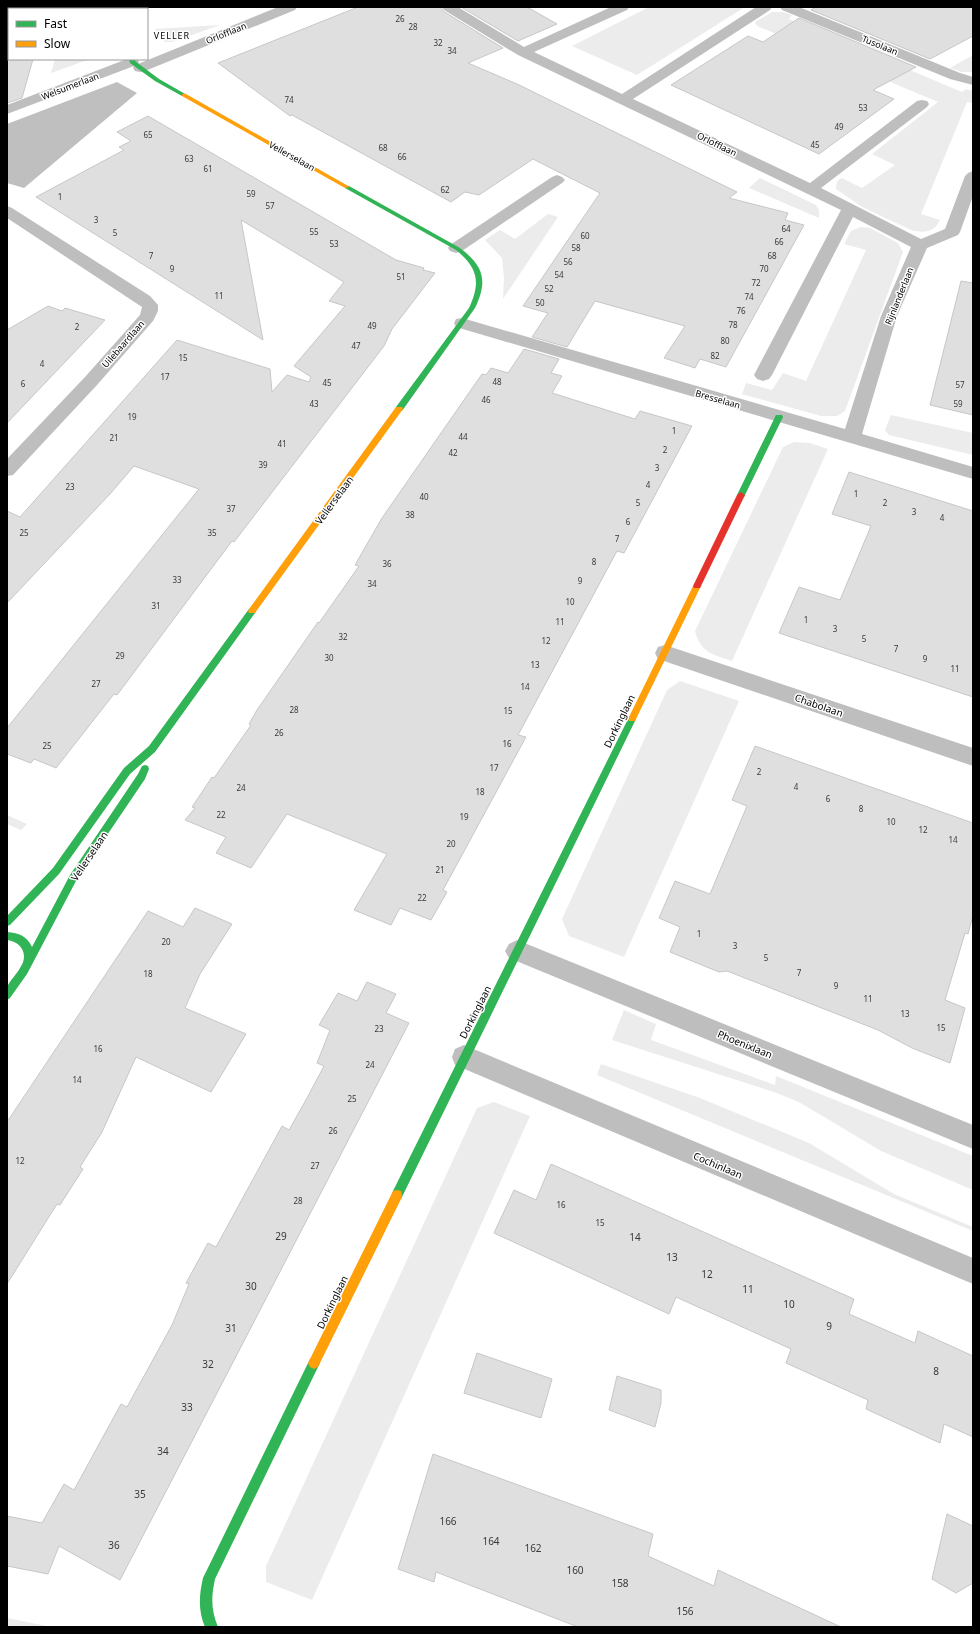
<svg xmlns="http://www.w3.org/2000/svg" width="980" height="1634" font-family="'Noto Sans',sans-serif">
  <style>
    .green { fill: #ececec }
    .water { fill: #bfbfbf }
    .building { fill: #dfdfdf; stroke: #c7c7c7 }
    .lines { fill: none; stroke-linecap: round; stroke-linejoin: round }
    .street { fill: #bebebe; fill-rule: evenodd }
    .fast { fill: #30b455; fill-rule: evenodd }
    .slow { fill: #ff9f0a; fill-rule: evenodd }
    .jam { fill: #e5322d; fill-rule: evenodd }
    .labels { text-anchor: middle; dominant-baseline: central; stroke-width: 3; stroke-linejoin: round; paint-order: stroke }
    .number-label { font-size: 8px; fill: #383838 }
    .far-street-label { font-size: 9px; fill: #000; stroke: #fff }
    .far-neighbourhood-label { font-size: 9px; letter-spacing: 1px; fill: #000; stroke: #fff }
    .street-label { font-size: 10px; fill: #000; stroke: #fff }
    .near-number-label { font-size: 10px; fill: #383838 }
  </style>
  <rect width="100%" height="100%" fill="#fff"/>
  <!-- green -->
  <path class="green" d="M649 7H745L637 75 572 46Z
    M772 12H783L792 15 789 19 962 92 966 89 973 91V103L967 102 921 214 940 220C934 233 924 233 911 230L862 207 836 189 837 181 842 178 862 188 895 165 872 154 938 102 757 26 755 22Z
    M220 25 172 42H165L155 29Z
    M973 55V72H962L950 68Z
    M55 59H90L51 73Z
    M760 178 816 205 819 210V218L749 188Z
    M548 214 558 217 503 299 504 278 502 258 485 240 500 230 515 239Z
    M861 227 870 228 898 243 903 252 845 411 837 416H821L742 394 746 383 772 390 783 373 806 381 866 250 844 244 851 231Z
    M891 415 973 433V455L889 435 885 430Z
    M794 442 810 443 828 449 732 661C712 654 701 653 695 631L783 447Z
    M680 681 739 701 624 957 569 936 562 919 667 690Z
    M7 815 27 824 21 830 7 824Z
    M624 1010 656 1024 651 1040 775 1085 776 1076 973 1156V1190L881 1151 799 1102 774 1092 612 1040Z
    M601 1064 700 1098 809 1143 894 1194 973 1227V1231L597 1075Z
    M494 1102 530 1116 312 1600 266 1582V1566L477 1108Z
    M7 1618 52 1627H7Z"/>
  <!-- water -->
  <path class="water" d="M117 82 137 93 24 188 7 183V124Z"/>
  <!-- building -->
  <path class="building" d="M7 7H48V9H9V59H33L22 98 7 103Z
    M358 7H441L443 11 503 48 468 63 517 84 737 192 729 198 788 213 785 220 804 225 726 367 700 359 695 368 664 358 685 326 595 301 567 347 532 337 548 313 523 306 600 193 533 159 479 195 465 192 451 202 292 115 290 116 218 63Z
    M461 7H527L557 24 518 41Z
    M816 7H973V36L930 59 811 10Z
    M799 18 916 67 873 90 894 99 819 154 671 85 748 36 763 42Z
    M148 116 396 260 424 268 423 270 435 273 392 329 384 346 234 542 232 541 117 695 114 694 56 768 34 759 31 763 7 754V728L199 489 134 466 110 494 7 603V511L20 517 177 340 270 369 272 392 287 375 309 382 311 377 294 366 345 306 329 301 344 282 241 220 263 340 36 197 124 150 119 147 131 141 117 132Z
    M961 281 973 283V415L930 405Z
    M48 306 62 311 65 308 105 320 7 423V330Z
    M524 349 559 359 551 373 562 376 552 393 635 419 640 411 692 426 624 553 617 551 518 735 526 737 443 890 447 892 431 920 400 908 391 925 354 910 387 854 287 814 251 868 216 853 226 837 185 820 195 808 192 807 212 777 214 778 251 725 249 724 257 710 318 622 319 623 359 566 355 565 382 518 482 374 486 375 491 368 508 373Z
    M849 472 973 511V697L779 633 799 587 840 600 871 526 832 514Z
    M755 746 973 823V915L968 934 965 933 945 1000 965 1008 950 1063 912 1048 878 1030 727 971 719 972 670 952 680 927 659 918 675 881 710 894 747 806 732 800Z
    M195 908 232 924 200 974 185 1008 246 1034 211 1092 136 1057 102 1132 80 1167 83 1169 60 1205 57 1204 7 1284V1122L148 911 183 927Z
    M367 982 396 994 386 1013 409 1023 120 1580 59 1546 48 1574 7 1566V1516L42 1523 64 1484 74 1490 121 1404 127 1407 172 1325 189 1284 186 1283 208 1243 216 1247 282 1126 289 1130 307 1098 324 1066 317 1063 330 1030 319 1025 338 993 357 1001Z
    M551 1164 854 1299 849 1314 915 1343 918 1331 973 1356V1437L944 1424 940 1443 866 1409 868 1400 786 1363 791 1349 676 1297 669 1314 494 1233 514 1190 536 1200Z
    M477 1353 552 1379 541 1418 464 1393Z
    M617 1376 661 1390V1403L655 1427 609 1410Z
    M433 1454 653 1534 648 1556 714 1586 718 1570 841 1627H578L436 1572 434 1582 398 1569Z
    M947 1514 973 1526V1583L956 1593 932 1579Z"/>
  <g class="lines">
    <!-- street -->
    <path class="street" d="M278 7H297L295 10 145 71 140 72 135 71 133 68 134 66 7 114V105L127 59H137L139 62 138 64Z
      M442 7H458L524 47 611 7H629L627 10 534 52 622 94 756 7H772L770 10 633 99 810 183 917 101 922 100 927 101 929 104 927 107 821 188 921 239 945 229 965 176 968 173 973 171V196L960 232 958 235 927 248 897 316 862 434 973 467V479L456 327 454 323 456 319 462 318 845 429 881 316 911 247 853 217 772 375 769 379 763 381 757 379 754 375 841 210 518 55 444 10Z
      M780 7H799L960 73 973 77V85L950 79 782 10Z
      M557 175 562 177 565 180 562 183 462 251 456 253 450 251 448 248 450 245 552 177Z
      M7 206 12 208 150 296 158 305V311L153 321 97 385 13 475 7 476V459L85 377 140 315 142 307 7 218Z
      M665 645 973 748V766L658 659 655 653 658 647Z
      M517 940 973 1125V1149L509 958 505 951 509 944Z
      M464 1045 973 1258V1284L455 1065 452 1057 455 1049Z"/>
    <!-- fast -->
    <path class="fast" d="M129 59H135V61L159 79 187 95 182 96 155 81 130 63Z
      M345 186H349L460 248C484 266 488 281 475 308L402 411H396V407L469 308C481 282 478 268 456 250L345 188Z
      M776 415H782L783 417 745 495 744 497H738L737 495Z
      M252 608 255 609 256 611 255 613 155 752 130 774 59 874 10 925 7 926V916L53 868 124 768 149 746 249 609Z
      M632 716 636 719 401 1199 397 1200 393 1199 392 1195 393 1191 628 719Z
      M145 765 148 766 149 769 145 779 76 881 27 974 10 998 7 1000C7 996 6 990 7 987 10 980 17 974 20 968 29 955 22 942 7 940V932C19 933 27 936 32 947L70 875 138 774 142 766Z
      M314 1357 318 1359 320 1363 318 1367 215 1579C211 1597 211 1610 218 1627H205C198 1611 199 1595 203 1578L310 1359Z"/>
    <!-- slow -->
    <path class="slow" d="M136 7H142L141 9H135Z
      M182 94H186L350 187 345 188 182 96Z
      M396 407H402L403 409 255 613H249L248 611 249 609Z
      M697 583 701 586 636 719 635 721H629L628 719 693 586Z
      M397 1190 401 1191 402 1195 401 1199 318 1367 314 1369 310 1367 308 1363 310 1359 393 1191Z"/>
    <!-- jam -->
    <path class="jam" d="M741 492 745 495 701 586 700 588H694L693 586 737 495Z"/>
  </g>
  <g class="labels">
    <!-- number labels -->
    <g class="number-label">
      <text x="400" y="18">26</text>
      <text x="413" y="26">28</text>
      <text x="438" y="42">32</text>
      <text x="452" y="50">34</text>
      <text x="289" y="99">74</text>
      <text x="863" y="107">53</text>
      <text x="839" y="126">49</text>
      <text x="148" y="134">65</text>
      <text x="815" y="144">45</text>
      <text x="383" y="147">68</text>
      <text x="402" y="156">66</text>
      <text x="189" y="158">63</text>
      <text x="208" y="168">61</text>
      <text x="445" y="189">62</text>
      <text x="251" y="193">59</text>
      <text x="60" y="196">1</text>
      <text x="270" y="205">57</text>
      <text x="96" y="219">3</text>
      <text x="786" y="228">64</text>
      <text x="314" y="231">55</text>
      <text x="115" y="232">5</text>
      <text x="585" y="235">60</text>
      <text x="779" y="241">66</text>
      <text x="334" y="243">53</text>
      <text x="576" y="247">58</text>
      <text x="151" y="255">7</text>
      <text x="772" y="255">68</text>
      <text x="568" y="261">56</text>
      <text x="172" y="268">9</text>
      <text x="764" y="268">70</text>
      <text x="559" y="274">54</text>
      <text x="401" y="276">51</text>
      <text x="756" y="282">72</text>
      <text x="549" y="288">52</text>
      <text x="219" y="295">11</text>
      <text x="749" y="296">74</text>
      <text x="540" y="302">50</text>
      <text x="741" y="310">76</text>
      <text x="733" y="324">78</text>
      <text x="372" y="325">49</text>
      <text x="77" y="326">2</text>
      <text x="725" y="340">80</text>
      <text x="356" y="345">47</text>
      <text x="715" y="355">82</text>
      <text x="183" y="357">15</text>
      <text x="42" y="363">4</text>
      <text x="165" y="376">17</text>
      <text x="497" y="381">48</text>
      <text x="327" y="382">45</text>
      <text x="23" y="383">6</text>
      <text x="960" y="384">57</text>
      <text x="486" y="399">46</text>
      <text x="314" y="403">43</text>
      <text x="958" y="403">59</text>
      <text x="132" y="416">19</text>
      <text x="674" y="430">1</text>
      <text x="463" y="436">44</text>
      <text x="114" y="437">21</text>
      <text x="282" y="443">41</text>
      <text x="665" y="449">2</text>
      <text x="453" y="452">42</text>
      <text x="263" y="464">39</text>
      <text x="657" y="467">3</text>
      <text x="648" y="484">4</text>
      <text x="70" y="486">23</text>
      <text x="856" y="493">1</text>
      <text x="424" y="496">40</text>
      <text x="638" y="502">5</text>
      <text x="885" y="502">2</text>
      <text x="231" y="508">37</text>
      <text x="914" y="511">3</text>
      <text x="410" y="514">38</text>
      <text x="942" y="517">4</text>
      <text x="628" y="521">6</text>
      <text x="24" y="532">25</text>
      <text x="212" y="532">35</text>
      <text x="617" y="538">7</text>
      <text x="594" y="561">8</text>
      <text x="387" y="563">36</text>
      <text x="177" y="579">33</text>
      <text x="580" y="580">9</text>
      <text x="372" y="583">34</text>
      <text x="570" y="601">10</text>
      <text x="156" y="605">31</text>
      <text x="806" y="619">1</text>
      <text x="560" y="621">11</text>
      <text x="835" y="628">3</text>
      <text x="343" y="636">32</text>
      <text x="864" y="638">5</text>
      <text x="546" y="640">12</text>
      <text x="896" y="648">7</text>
      <text x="120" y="655">29</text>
      <text x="329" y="657">30</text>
      <text x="925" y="658">9</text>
      <text x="535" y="664">13</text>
      <text x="955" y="668">11</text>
      <text x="96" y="683">27</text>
      <text x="525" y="686">14</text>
      <text x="294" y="709">28</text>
      <text x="508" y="710">15</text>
      <text x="279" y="732">26</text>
      <text x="507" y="743">16</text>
      <text x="47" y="745">25</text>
      <text x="494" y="767">17</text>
      <text x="759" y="771">2</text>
      <text x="796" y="786">4</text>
      <text x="241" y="787">24</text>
      <text x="480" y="791">18</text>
      <text x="828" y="798">6</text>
      <text x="861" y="808">8</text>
      <text x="221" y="814">22</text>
      <text x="464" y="816">19</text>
      <text x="891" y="821">10</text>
      <text x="923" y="829">12</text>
      <text x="953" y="839">14</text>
      <text x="451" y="843">20</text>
      <text x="440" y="869">21</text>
      <text x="422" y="897">22</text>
      <text x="699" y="933">1</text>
      <text x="166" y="941">20</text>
      <text x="735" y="945">3</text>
      <text x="766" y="957">5</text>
      <text x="799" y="972">7</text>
      <text x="148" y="973">18</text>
      <text x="836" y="985">9</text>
      <text x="868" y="998">11</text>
      <text x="905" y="1013">13</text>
      <text x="941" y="1027">15</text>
      <text x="379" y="1028">23</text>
      <text x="98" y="1048">16</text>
      <text x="370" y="1064">24</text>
      <text x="77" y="1079">14</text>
      <text x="352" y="1098">25</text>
      <text x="333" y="1130">26</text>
      <text x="20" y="1160">12</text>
      <text x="315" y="1165">27</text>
      <text x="298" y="1200">28</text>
      <text x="561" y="1204">16</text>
      <text x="600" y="1222">15</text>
    </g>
    <!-- far-street labels -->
    <g class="far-street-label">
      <text transform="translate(226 33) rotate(-22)">Orlofflaan</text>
      <text transform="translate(880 45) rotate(22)">Tusolaan</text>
      <text transform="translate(70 86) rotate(-21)">Welsumerlaan</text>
      <text transform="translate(717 144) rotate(26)">Orlofflaan</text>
      <text transform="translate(292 156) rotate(29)">Vellerselaan</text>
      <text transform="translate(899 296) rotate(-68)">Rijnlanderlaan</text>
      <text transform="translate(123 344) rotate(-49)">Uilebaardlaan</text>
      <text transform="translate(718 399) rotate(16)">Bresselaan</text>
    </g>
    <!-- far-neighbourhood labels -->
    <g class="far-neighbourhood-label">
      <text x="172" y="35">VELLER</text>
    </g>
    <!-- street labels -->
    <g class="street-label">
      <text transform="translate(334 500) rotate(-54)">Vellerselaan</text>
      <text transform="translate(819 705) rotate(19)">Chabolaan</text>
      <text transform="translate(619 721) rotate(-64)">Dorkinglaan</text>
      <text transform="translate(89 856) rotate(-56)">Vellerselaan</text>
      <text transform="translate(475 1012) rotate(-63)">Dorkinglaan</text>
      <text transform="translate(745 1044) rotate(22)">Phoenixlaan</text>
      <text transform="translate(718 1165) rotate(23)">Cochinlaan</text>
      <text transform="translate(332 1302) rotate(-64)">Dorkinglaan</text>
    </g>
    <!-- near-number labels -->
    <g class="near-number-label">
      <text x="281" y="1236">29</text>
      <text x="635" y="1237">14</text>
      <text x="672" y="1257">13</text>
      <text x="707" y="1274">12</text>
      <text x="251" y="1286">30</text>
      <text x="748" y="1289">11</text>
      <text x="789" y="1304">10</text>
      <text x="829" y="1326">9</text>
      <text x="231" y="1328">31</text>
      <text x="208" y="1364">32</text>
      <text x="936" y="1371">8</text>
      <text x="187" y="1407">33</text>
      <text x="163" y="1451">34</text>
      <text x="140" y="1494">35</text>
      <text x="448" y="1521">166</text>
      <text x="491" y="1541">164</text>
      <text x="114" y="1545">36</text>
      <text x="533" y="1548">162</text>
      <text x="575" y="1570">160</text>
      <text x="620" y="1583">158</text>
      <text x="685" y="1611">156</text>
    </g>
  </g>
  <!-- border -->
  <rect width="980" height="1634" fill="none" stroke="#000000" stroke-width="16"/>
  <!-- legend -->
  <rect x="8" y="8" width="140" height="52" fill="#ffffff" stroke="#999999"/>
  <rect x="16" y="21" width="20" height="6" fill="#30b455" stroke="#999999"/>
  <text x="44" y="28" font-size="12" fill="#000000">Fast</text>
  <rect x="16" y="41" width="20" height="6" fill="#ff9f0a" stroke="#999999"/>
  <text x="44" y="48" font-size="12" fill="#000000">Slow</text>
</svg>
